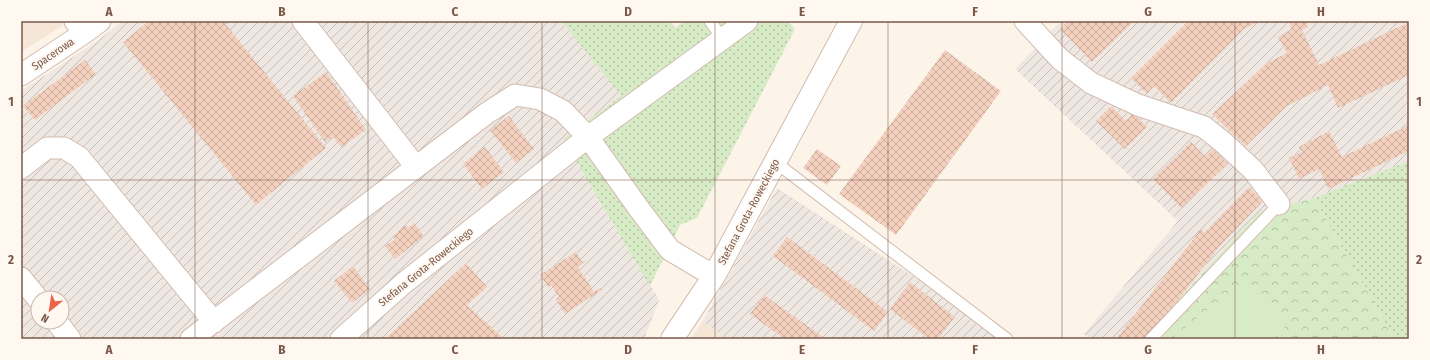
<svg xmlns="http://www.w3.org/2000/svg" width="1430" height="360" font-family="'Fira Sans Condensed',sans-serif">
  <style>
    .residential { fill: #f5e6d7 }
    .industrial { fill: url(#industrial-furrows); fill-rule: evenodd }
    .grass { fill: url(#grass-dots) }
    .forest { fill: url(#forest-crowns) }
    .pitch { fill: #d7ecc6 }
    .building { fill: url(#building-cross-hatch) }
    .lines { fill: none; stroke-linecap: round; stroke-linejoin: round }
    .service-casing { stroke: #d3bdb0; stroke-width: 13 }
    .minor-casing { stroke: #d3bdb0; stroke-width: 23 }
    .tertiary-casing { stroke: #d3bdb0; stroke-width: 24 }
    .service { stroke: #fff; stroke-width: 11 }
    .minor { stroke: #fff; stroke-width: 21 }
    .tertiary { stroke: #fff; stroke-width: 22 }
    .grid { fill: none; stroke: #7a594b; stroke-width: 1; stroke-opacity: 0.55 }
    .labels { text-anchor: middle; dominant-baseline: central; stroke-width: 4; stroke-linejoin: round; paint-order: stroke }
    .street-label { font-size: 11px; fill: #7a594b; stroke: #fff8f0 }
    .neatline { fill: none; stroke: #7a594b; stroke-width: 1.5 }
    .grid-label { font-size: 13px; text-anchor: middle; font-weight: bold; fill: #7a594b }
  </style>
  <defs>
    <pattern id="industrial-furrows" width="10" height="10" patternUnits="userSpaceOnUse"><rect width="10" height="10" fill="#eee7e2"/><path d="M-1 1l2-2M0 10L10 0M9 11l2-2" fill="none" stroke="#c6beb9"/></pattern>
    <pattern id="grass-dots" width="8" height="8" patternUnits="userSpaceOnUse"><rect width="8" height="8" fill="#d7ecc6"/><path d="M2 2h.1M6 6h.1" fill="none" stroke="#b3c2a3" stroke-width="1.8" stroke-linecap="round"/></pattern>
    <pattern id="forest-crowns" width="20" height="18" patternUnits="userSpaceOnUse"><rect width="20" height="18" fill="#d7ecc6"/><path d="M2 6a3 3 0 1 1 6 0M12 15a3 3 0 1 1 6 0" fill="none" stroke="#b3c2a3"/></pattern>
    <pattern id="building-cross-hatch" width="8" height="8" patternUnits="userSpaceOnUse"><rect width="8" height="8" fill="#f4d1bf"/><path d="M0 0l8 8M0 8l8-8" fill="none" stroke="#cbad9d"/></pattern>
  </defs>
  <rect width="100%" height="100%" fill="#fdf4e9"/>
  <!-- residential -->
  <path class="residential" d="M21 21H70L21 52Z
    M703 321 726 339H690Z"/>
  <!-- industrial -->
  <path class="industrial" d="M122 21H561L621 96 563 139 659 300 644 339H21V91L96 42ZM38 298H62V322H38Z
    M1061 21H1409V161L1314 198 1259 212 1142 339H1091L1084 334 1178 221 1015 69Z
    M777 188 1010 339H726L703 321Z"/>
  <!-- grass -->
  <path class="grass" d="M561 21H670L675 28 684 21H788L795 29 697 218 680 225 650 286 563 139 621 96Z
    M1409 161V338L1394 339 1314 198Z"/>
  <!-- forest -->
  <path class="forest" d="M1314 198 1394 339H1142L1259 212Z"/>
  <!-- pitch -->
  <path class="pitch" d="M1246 279 1286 329 1273 339H1171Z
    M1287 330 1295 339H1276Z"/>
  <!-- building -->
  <path class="building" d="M149 21H160L162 22 163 21H223L326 148 256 205 123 42Z
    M1068 21H1134L1092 62 1060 29Z
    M1188 21H1260L1244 29 1171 103 1154 86 1147 94 1131 78Z
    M1288 21H1309L1306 22 1308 27 1302 30 1319 65 1409 22V75L1338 108 1328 85 1287 106 1246 146 1212 114 1267 63 1287 53 1278 37 1292 29Z
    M945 50 1001 91 896 235 839 194Z
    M85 60 96 74 35 120 23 106Z
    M326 72 366 130 341 147 333 137 325 142 293 96Z
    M1111 106 1126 121 1133 113 1147 127 1125 149 1096 121Z
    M509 116 534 149 516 163 490 130Z
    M1409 125V151L1328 189 1319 169 1299 179 1289 158 1302 152 1299 147 1329 131 1342 157Z
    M1191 142 1205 156 1213 149 1228 164 1181 208 1153 179Z
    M485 147 504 172 482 189 463 164Z
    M817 149 841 166 827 185 803 168Z
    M1249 187 1263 201 1219 247 1158 326 1144 339H1116L1201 229 1204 233Z
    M414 223 424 236 395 259 385 246 394 240V235L405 226 410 227Z
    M787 237 888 312 874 331 773 256Z
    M576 252 582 262 584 261 585 262 578 267 594 292 601 288 603 289 565 314 556 299 559 297 551 285 549 288 540 275Z
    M466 263 487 287 467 305 504 339H385Z
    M353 266 370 289 352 303 334 281Z
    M910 282 955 317 938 339H929L890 309Z
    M764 295 826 339H784L750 314Z"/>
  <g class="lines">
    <defs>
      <path id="service" d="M710 21 723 39
        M775 162 1007 339
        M1151 339 1279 204"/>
      <path id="minor" d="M75 21 84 33 100 21
        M303 21 416 167
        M1025 21 1060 59 1091 83 1138 105 1204 127 1224 143 1253 170 1279 204
        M21 75 84 33
        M21 168 47 148H64L79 157 214 322
        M21 278 38 299
        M57 322 70 339
        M191 339 487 113 515 95 540 99 563 111 588 137 747 21
        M341 339 404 283 588 137 637 206 670 250 714 276"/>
      <path id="tertiary" d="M672 339 714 276 851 21"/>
    </defs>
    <!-- service casing -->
    <use href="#service" class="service-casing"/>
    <!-- minor casing -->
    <use href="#minor" class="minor-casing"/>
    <!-- tertiary casing -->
    <use href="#tertiary" class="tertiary-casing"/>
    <!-- service -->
    <use href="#service" class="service"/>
    <!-- minor -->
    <use href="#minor" class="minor"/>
    <!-- tertiary -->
    <use href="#tertiary" class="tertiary"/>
  </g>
  <!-- grid -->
  <path class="grid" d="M195 21V339M368 21V339M542 21V339M715 21V339M888 21V339M1062 21V339M1235 21V339M21 180H1409"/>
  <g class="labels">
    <!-- street labels -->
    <g class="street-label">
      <text transform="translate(53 54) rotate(-34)">Spacerowa</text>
      <text transform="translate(749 212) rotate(-62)">Stefana Grota-Roweckiego</text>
      <text transform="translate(426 267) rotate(-39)">Stefana Grota-Roweckiego</text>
    </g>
  </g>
  <!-- border -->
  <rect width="1430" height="360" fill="none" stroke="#fff8f0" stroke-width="44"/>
  <!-- north arrow -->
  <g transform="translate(50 310) rotate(210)"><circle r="19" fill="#fff8f0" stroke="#cab8ae"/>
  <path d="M0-3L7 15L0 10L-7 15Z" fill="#eb654a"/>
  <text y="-6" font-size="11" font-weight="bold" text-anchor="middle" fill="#7a594b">N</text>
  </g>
  <rect x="22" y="22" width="1386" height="316" class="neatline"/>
  <g class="grid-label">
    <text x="109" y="16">A</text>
    <text x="282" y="16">B</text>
    <text x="455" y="16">C</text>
    <text x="628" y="16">D</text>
    <text x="802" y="16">E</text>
    <text x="975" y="16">F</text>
    <text x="1148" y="16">G</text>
    <text x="1321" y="16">H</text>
    <text x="11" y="106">1</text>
    <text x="1419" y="106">1</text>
    <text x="11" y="264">2</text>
    <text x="1419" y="264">2</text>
    <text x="109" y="354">A</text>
    <text x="282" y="354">B</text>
    <text x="455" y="354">C</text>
    <text x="628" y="354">D</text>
    <text x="802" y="354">E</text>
    <text x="975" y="354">F</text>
    <text x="1148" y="354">G</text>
    <text x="1321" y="354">H</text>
  </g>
</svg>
